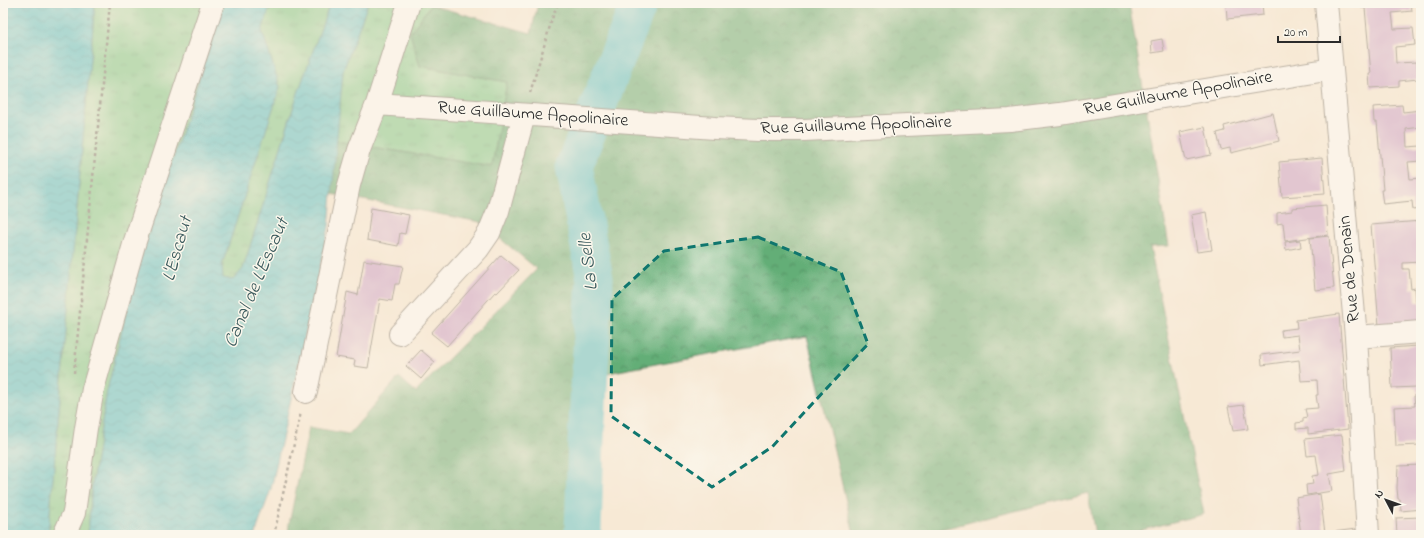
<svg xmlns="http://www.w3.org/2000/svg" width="1424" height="538" font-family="'Indie Flower',sans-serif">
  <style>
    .grass { fill: url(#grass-tufts); stroke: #527a5b }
    .forest { fill: url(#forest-crowns); stroke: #476c51 }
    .water { fill: url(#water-waves); stroke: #40767b }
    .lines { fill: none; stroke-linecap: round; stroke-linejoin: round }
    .river { stroke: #55c2cb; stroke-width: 37 }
    .building { fill: #c89bcb }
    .minor-casing { stroke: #726e67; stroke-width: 24 }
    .path { stroke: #726e67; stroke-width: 2.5; stroke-dasharray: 3 3; stroke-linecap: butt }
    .minor { stroke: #fff; stroke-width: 22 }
    .marked { fill: none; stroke: #0f766e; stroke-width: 3; stroke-dasharray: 8 5; stroke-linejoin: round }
    .labels { text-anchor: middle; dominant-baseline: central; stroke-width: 3; stroke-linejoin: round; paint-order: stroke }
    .street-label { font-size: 18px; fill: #2b2b2b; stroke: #fbf7ec }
    .water-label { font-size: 19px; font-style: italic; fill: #38585b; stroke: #fbf7ec }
  </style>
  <defs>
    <pattern id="grass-tufts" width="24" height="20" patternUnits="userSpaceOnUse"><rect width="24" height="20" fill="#7aca8b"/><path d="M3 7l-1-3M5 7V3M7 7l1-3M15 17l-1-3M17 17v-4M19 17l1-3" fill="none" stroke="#64a472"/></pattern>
    <pattern id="forest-crowns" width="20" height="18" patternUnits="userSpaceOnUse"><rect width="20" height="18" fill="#63ae77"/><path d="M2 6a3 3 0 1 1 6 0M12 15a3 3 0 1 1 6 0" fill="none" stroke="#528e62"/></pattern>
    <pattern id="water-waves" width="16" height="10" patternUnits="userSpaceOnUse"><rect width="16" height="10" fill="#55c2cb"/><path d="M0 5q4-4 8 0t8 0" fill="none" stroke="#479ea5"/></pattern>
  </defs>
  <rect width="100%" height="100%" fill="#fbf7ec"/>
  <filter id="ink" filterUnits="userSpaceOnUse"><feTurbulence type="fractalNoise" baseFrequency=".025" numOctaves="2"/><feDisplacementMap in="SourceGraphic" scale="8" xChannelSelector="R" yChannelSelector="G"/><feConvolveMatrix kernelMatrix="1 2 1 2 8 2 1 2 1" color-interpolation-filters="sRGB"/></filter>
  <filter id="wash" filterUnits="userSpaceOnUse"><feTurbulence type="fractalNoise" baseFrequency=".012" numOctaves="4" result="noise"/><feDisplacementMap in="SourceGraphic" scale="16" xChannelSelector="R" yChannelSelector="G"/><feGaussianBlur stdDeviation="0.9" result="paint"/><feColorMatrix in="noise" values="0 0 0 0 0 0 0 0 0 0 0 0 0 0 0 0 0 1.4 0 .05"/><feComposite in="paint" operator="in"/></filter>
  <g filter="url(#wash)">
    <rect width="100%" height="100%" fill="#f7e9d6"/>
    <!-- grass -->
    <path class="grass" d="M95 3H224L137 268 107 391 92 485 88 535H48Z
      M271 3H330L297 96 243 269 233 280 222 278V265L280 87 262 31Z
      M368 3H432L410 33 420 66 507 82 492 167 336 141 343 71Z"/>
    <!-- forest -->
    <path class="forest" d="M538 3H1129L1169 246 1150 247 1204 514 1123 535H1095L1088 493 918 535H854L807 336 602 374 598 535H288L289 524 309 427 349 434 399 377 416 392 537 269 480 222 331 194 336 141 492 167 507 82 420 66 410 33 431 5 531 33Z"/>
    <!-- water -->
    <path class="water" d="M3 3H95L48 535H3Z
      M224 3H271L262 31 280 87 222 265 223 278 233 280 243 269 297 96 330 3H368L343 71 329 227 271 489 257 529 256 535H88L92 485 107 391 137 268Z"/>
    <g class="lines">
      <!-- river -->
      <path class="river" d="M583 535 586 441 595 279 574 166 639 3"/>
    </g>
    <g id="blocks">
      <!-- building -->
      <path class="building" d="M1226 3H1262L1263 15 1227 19Z
        M1361 3H1411L1412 11 1392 13 1394 29 1413 28 1415 45 1395 47 1396 63 1417 62 1418 79 1399 81V86L1370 88 1369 74H1371L1365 8H1361Z
        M1162 39 1164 51 1152 53 1151 41Z
        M1402 105 1403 112 1421 110V127L1406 129 1407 147 1421 146V161L1408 162 1410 179 1421 178V209L1413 210 1412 201 1383 204 1381 190H1383L1377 122H1374L1373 107Z
        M1273 113 1279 141 1231 153 1230 148 1221 150 1217 133 1225 131 1224 126Z
        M1205 127 1211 155 1186 160 1180 132Z
        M1322 158 1325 194 1282 197 1279 162Z
        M1326 205 1328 235 1285 241 1283 223 1277 224V213L1292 211V208Z
        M371 208 409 215 405 234 400 233 398 246 367 240Z
        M1206 212 1212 250 1197 252 1191 215Z
        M1421 221V262L1403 263V269H1409L1411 289 1415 288 1416 302H1421V323L1379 326 1371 225Z
        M1329 236 1334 288 1315 290 1310 238Z
        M1300 240 1301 247 1286 250 1285 242Z
        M501 255 519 270 497 293 495 292 447 346 431 333Z
        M364 260 403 266 399 284H395L392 301 380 299 368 368 354 366 355 360 336 357 347 292 358 295Z
        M1339 314 1348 429 1308 434V428L1296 429V423L1303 422V418L1307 417 1305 409 1318 408 1316 395H1318L1317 380 1301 381 1299 360 1262 365 1261 355 1300 350 1298 335 1282 337 1281 330 1297 328 1296 320Z
        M1418 346 1421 348V445L1396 446 1394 407 1415 406 1414 396H1418L1417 387 1392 388 1390 348Z
        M421 350 435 362 421 379 406 366Z
        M1244 405 1248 429 1233 431 1228 407Z
        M1342 435 1346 471 1329 474 1332 491 1307 495 1306 485 1313 484 1312 476 1319 475 1316 455 1307 456 1305 439Z
        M1421 465V509L1401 511 1400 499H1398L1397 488 1398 466Z
        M1320 494 1325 533 1356 529V535H1301L1296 498Z
        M1421 517V535H1397L1396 518Z"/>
    </g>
  </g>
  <g filter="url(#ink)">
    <use href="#blocks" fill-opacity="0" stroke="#726e67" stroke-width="1"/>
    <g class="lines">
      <defs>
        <path id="minor" d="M1326 3 1356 337 1368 535
          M377 104 715 128 758 130H804L1010 120 1060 114 1332 69
          M400 334 478 249 489 233 498 211 524 115
          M1356 337 1421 332
          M306 392 349 185 359 150 377 104 409 3
          M64 535 74 513 86 428 93 389 135 241 213 3"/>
      </defs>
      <!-- minor casing -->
      <use href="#minor" class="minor-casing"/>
      <!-- path -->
      <path class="path" d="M530 93 553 16 558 3
        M74 373 110 3
        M274 535 301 412"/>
      <!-- minor -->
      <use href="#minor" class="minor"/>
    </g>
  </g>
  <!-- marked area -->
  <path d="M0 0H1424V538H0ZM758 237 841 272 868 344 772 447 712 487 611 416 612 299 664 251Z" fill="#f7e9d6" fill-opacity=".55" fill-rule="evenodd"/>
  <path class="marked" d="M758 237 841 272 868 344 772 447 712 487 611 416 612 299 664 251Z"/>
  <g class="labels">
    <!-- street labels -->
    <g class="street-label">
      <text transform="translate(1178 94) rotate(-10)">Rue Guillaume Appolinaire</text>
      <text transform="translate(533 115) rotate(4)">Rue Guillaume Appolinaire</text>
      <text transform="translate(856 126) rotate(-2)">Rue Guillaume Appolinaire</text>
      <text transform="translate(1350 269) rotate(-95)">Rue de Denain</text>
    </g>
    <!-- water labels -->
    <g class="water-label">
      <text transform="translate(178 249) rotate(-74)">L'Escaut</text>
      <text transform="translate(589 262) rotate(-97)">La Selle</text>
      <text transform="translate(257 283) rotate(-67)">Canal de L'Escaut</text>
    </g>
  </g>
  <!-- margin -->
  <rect width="1424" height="538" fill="none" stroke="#fbf7ec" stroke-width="16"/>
  <!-- north arrow -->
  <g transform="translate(1386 500) rotate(311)" stroke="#fbf7ec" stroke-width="3" paint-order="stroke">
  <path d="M0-3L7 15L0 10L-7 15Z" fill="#2b2b2b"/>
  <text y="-6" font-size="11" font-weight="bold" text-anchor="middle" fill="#2b2b2b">N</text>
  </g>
  <!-- scale -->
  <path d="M1278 36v6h62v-6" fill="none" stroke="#2b2b2b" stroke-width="2"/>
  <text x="1284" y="36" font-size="12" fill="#2b2b2b" stroke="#fbf7ec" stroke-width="3" paint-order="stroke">20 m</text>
</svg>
